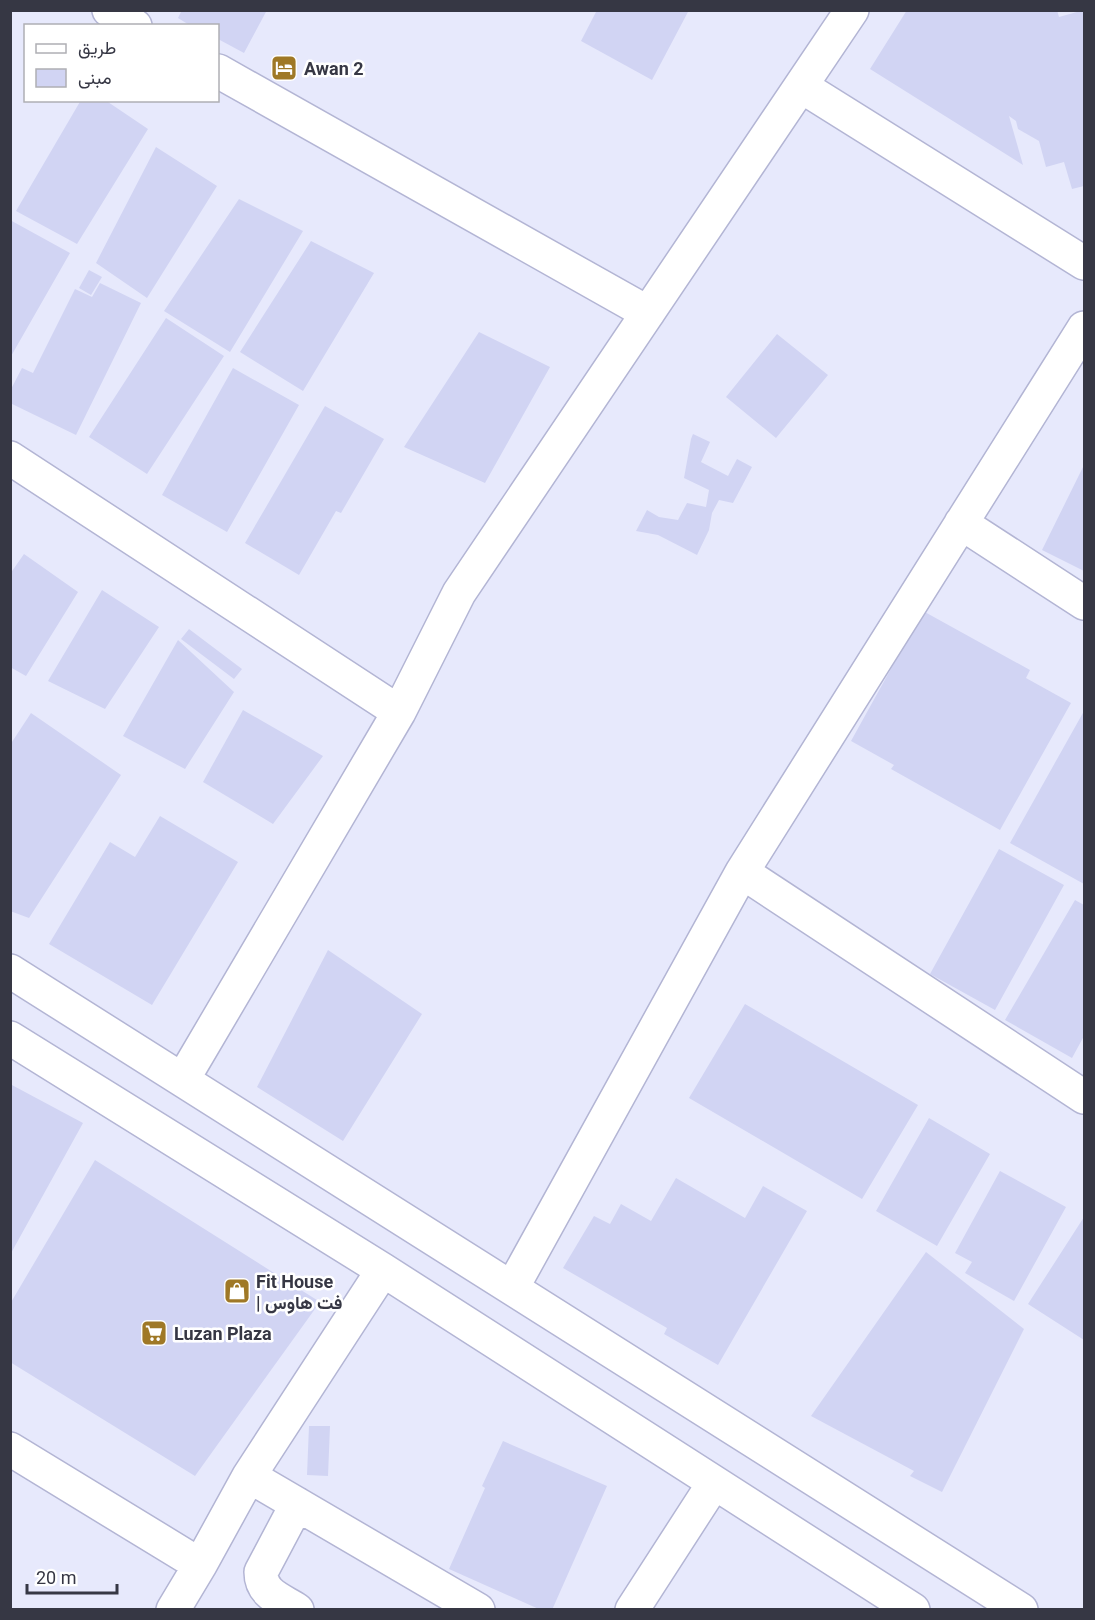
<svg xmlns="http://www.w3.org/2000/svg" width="1095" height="1620" font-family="Roboto,Vazirmatn,sans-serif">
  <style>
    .building { fill: #d1d4f3 }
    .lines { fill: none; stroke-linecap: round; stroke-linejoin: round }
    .minor-casing { stroke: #b3b5d4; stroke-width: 36 }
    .minor { stroke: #fff; stroke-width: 33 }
    .labels { text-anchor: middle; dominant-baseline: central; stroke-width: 5; stroke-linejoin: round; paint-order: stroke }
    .poi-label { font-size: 18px; font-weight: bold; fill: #363744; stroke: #fff; text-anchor: start }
  </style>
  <rect width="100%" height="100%" fill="#e7e9fc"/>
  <!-- building -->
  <path class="building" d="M182 10H267L244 53 218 39V26H191L178 18Z
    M597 10H689L652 80 581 41Z
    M907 10H1057L1059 17 1084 10V186L1072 189 1064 162 1046 167 1039 141 1018 129 1016 121 1009 116 1023 165 870 69Z
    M81 100H105L148 129 77 244 16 211Z
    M156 147 217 186 147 298 96 263Z
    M239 199 303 231 230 352 164 311Z
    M10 220 70 253 10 358Z
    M311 241 374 273 303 391 240 352Z
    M89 270 102 277 91 295 79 288Z
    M100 283 141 303 76 435 10 403V391L22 368 33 373 75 289 92 297Z
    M166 318 224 356 147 474 89 437Z
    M479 332 550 367 485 483 404 447Z
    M777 334 828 375 776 438 726 397Z
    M233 368 299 405 227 532 162 495Z
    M325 406 384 439 341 513 336 511 299 575 245 543Z
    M693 434 710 442 701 462 728 476 737 459 752 467 733 503 719 500 712 513 709 530 697 555 658 535 636 531 647 510 659 517 678 520 687 503 706 507 709 490 684 478 691 439Z
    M1084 465V571L1042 550Z
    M24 554 78 592 26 676 10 667V574Z
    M102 590 159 627 105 709 48 681Z
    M923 611 1030 670 1026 678 1071 703 1000 830 891 769 894 765 851 741Z
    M189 629 242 669 234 679 181 639Z
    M178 640 234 692 185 769 123 736Z
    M243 710 323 756 273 824 203 782Z
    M1084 711V884L1010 843Z
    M31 713 121 775 29 918 10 911V745Z
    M160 816 238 862 152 1005 49 944 110 842 135 857Z
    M999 849 1064 885 995 1010 930 974Z
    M1075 900 1084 905V1036L1072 1058 1005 1020Z
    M328 950 422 1014 343 1141 257 1087Z
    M745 1004 918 1105 862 1199 689 1098Z
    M10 1084 83 1123 10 1255Z
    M929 1118 990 1154 937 1246 876 1211Z
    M95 1160 320 1302 195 1476 10 1362V1304Z
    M1000 1171 1066 1207 1014 1301 965 1273 972 1262 955 1253Z
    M676 1178 745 1218 763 1186 807 1211 718 1365 664 1334 667 1328 563 1268 594 1216 610 1224 621 1204 651 1221Z
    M1084 1217V1340L1028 1304Z
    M926 1252 1024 1329 942 1492 910 1476 914 1471 811 1416Z
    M309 1426H330L328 1476 307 1475Z
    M503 1441 607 1486 552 1610H541L449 1569 485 1488 482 1486Z"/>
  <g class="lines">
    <defs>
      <path id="minor" d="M109 10 135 26
        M218 71 648 313
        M801 86 1084 263
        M10 458 399 712
        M961 523 1084 603
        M742 872 1084 1097
        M10 971 1021 1610
        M10 1038 383 1270 913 1610
        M183 1079 399 712 459 593 852 10
        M512 1288 742 872 1084 328
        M10 1449 200 1565
        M249 1476 478 1610
        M173 1610 200 1565 249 1476 383 1270
        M297 1610C280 1599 261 1594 261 1572L297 1504
        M632 1610 714 1483"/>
    </defs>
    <!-- minor casing -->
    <use href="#minor" class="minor-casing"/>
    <!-- minor -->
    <use href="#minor" class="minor"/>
  </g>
  <!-- icons -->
  <defs>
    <symbol id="hotel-square" viewBox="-11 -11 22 22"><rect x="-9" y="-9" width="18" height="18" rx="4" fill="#9f7826" stroke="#fff"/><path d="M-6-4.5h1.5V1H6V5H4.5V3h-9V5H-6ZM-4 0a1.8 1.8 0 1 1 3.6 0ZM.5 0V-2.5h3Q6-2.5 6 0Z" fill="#fff"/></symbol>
    <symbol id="shop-square" viewBox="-11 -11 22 22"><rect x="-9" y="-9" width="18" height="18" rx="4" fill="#9f7826" stroke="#fff"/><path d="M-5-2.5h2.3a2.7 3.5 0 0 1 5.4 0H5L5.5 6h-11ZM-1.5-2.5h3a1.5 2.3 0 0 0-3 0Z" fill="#fff"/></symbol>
    <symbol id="supermarket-square" viewBox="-11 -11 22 22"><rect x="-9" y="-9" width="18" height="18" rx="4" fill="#9f7826" stroke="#fff"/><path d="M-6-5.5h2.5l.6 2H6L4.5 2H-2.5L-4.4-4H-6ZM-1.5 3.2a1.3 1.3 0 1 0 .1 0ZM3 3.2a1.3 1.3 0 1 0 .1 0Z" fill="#fff"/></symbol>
  </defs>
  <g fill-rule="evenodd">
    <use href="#hotel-square" x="269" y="53" width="30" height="30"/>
    <use href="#shop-square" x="222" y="1276" width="30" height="30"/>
    <use href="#supermarket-square" x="139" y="1318" width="30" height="30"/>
  </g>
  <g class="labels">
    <!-- poi labels -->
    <g class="poi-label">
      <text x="304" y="68">Awan 2</text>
      <text x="256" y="1281">Fit House<tspan x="256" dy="21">| فت هاوس</tspan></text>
      <text x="174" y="1333">Luzan Plaza</text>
    </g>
  </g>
  <!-- border -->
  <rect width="1095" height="1620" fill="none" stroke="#363744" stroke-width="24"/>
  <!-- legend -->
  <rect x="24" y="24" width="195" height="78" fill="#ffffff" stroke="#afafb4" stroke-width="1.5"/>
  <rect x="36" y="44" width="30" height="9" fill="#ffffff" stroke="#afafb4" stroke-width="1.5"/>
  <text x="78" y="54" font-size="18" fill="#363744">طريق</text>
  <rect x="36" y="69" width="30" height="18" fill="#d1d4f3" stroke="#afafb4" stroke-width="1.5"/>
  <text x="78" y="84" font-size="18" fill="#363744">مبنى</text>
  <!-- scale -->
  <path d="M27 1584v9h90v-9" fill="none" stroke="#363744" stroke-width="3"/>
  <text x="36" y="1584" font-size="18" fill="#363744" stroke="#ffffff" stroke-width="4.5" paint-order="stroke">20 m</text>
</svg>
